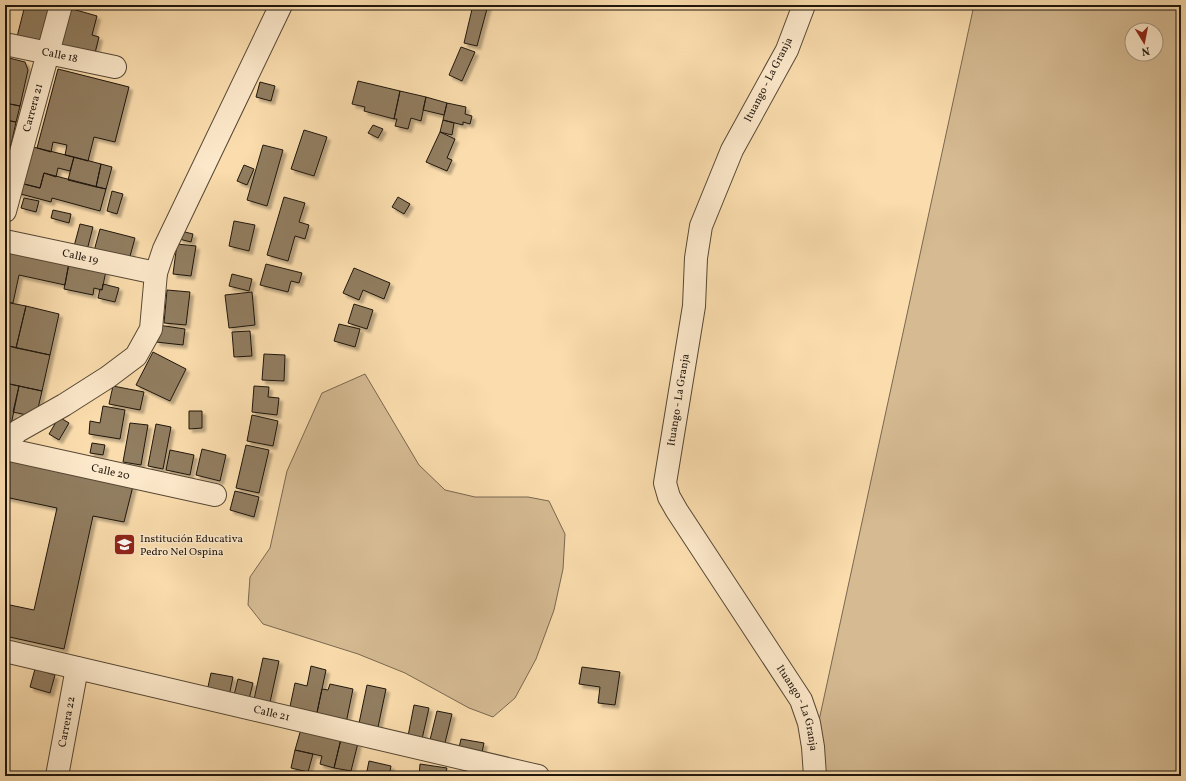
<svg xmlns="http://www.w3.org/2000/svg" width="1186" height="781" font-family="Vollkorn,serif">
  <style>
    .green { fill: #d5ba92; stroke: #7a6850; fill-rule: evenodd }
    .building { fill: #917d60; stroke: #1f160d; filter: url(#shadow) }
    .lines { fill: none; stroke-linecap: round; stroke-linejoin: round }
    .minor-casing { stroke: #564835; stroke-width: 24 }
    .minor { stroke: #fce8ca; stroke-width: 22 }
    .labels { text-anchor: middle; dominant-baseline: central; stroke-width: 3; stroke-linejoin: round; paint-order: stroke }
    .street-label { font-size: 11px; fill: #1f160d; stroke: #fce8ca }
    .poi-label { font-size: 11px; fill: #1f160d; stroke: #fce8ca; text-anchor: start }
  </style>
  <defs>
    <filter id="shadow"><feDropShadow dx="3.5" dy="3.5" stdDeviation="1" flood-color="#0004"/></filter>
  </defs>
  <rect width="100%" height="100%" fill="#fadcad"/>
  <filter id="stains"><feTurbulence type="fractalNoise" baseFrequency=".005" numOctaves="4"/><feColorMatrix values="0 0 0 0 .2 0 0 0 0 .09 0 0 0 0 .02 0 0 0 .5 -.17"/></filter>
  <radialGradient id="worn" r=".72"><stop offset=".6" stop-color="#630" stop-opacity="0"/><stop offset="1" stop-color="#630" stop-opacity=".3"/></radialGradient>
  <!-- green -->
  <path class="green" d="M974 5H1181V776H807ZM1132 30H1156V54H1132Z
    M365 374 419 465 445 490 475 497H528L549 501 565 534 563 569 554 610 536 659 515 698 493 717 469 708 405 673 358 654 263 624 248 605 250 577 270 548 287 471 322 393Z"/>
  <!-- building -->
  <path class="building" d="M25 5H45L51 6 41 44 17 37Z
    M473 5H488L477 46 464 43Z
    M69 8 97 16 92 35 99 37 94 57 59 47Z
    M461 47 475 52 462 81 449 75Z
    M5 57 25 62 28 70 20 106 5 103Z
    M58 69 129 87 115 142 94 137 88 161 65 155 67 145 53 142 51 152 37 148Z
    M358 81 400 91 394 119 364 111 365 107 352 104Z
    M260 82 275 86 271 101 256 97Z
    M400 91 426 97 421 121 411 118 408 129 395 126 397 119H394Z
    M426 97 447 103 444 115 423 110Z
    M5 103 20 106 16 122 5 120Z
    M447 103 466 107 465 114 472 116 470 124 463 122V125L443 120Z
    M5 120 16 122 11 145 5 144Z
    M443 120 454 123 452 135 440 132Z
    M373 125 383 129 378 138 368 133Z
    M304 130 327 137 314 176 291 169Z
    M440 132 455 139 447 158 452 160 447 171 426 162Z
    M5 144 11 145 5 171Z
    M263 145 283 150 267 206 247 200Z
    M29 146 74 157 70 171 58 168 56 177 44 173 40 188 20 183Z
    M74 157 101 164 96 187 68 180Z
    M101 164 112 167 106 189 96 187Z
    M244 165 254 169 247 185 237 181Z
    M44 173 106 189 100 211 52 198 51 202 17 193 20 183 40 188Z
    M112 191 123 194 117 214 107 211Z
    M284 197 305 203 299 222 309 225 305 239 295 236 288 261 267 255Z
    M398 197 410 204 404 214 392 207Z
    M24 198 39 201 36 212 21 208Z
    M53 210 71 214 69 223 51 218Z
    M234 221 255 225 249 251 229 246Z
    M80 224 93 227 86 254 73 250Z
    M100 229 135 238 129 260 94 251Z
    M181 231 193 234 191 242 179 239Z
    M177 244 196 246 191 276 173 274Z
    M11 250 69 263 65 285 19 275 13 303 5 302V254Z
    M69 263 106 271 102 290 94 288 93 295 64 289Z
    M266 264 302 273 299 283 291 281 288 292 260 285Z
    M354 268 390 283 384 299 363 290 359 300 343 293Z
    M232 274 252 279 249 291 229 286Z
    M103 284 119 288 115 302 98 298 100 289 102 290Z
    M167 290 190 292 186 325 164 323Z
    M252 292 255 325 229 328 225 295Z
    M5 302 26 306 16 348 5 345Z
    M354 304 373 310 367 329 348 323Z
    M26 306 59 314 50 355 16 348Z
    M339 324 360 329 355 347 334 341Z
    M158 325 185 329 183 345 156 342Z
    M250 331 252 356 234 357 232 332Z
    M5 345 50 355 42 391 5 383Z
    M153 352 186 369 170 401 136 385Z
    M264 354 285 355 284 381 262 380Z
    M5 383 19 386 10 430 5 429Z
    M19 386 42 391 36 417 13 412Z
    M113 386 144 392 140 410 109 404Z
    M254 386 269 387 268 397 279 398 277 415 252 412Z
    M103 406 125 410 120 439 89 434 90 421 100 423Z
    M189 411H202V428L189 429Z
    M252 415 278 421 273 446 247 441Z
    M59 417 69 423 59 440 49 434Z
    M130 423 148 425 141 465 123 462Z
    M156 424 171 427 163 469 148 466Z
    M92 443 105 445 103 455 90 453Z
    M246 445 269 450 259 493 236 488Z
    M202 449 226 455 220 481 196 475Z
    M170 450 194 455 190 475 166 470Z
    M5 459 133 486 124 522 93 516 64 649 5 636V604L34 610 57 508 5 497Z
    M235 491 259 497 254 517 230 510Z
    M263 658 279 661 269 707 253 704Z
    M311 666 326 670 315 722 288 716 295 683 307 686Z
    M582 667 620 672 615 705 598 703 600 687 579 684Z
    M35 669 55 675 50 693 30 687Z
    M211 673 233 677 228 701 206 696Z
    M238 679 253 683 248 703 233 699Z
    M330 684 353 689 345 728 315 722 322 689 328 690Z
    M367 685 386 689 377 732 358 728Z
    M414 705 429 708 422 739 408 736Z
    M437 711 452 714 444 747 429 744Z
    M301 729 341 739 334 768 320 764 322 756 295 750Z
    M341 739 358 743 351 771 334 768Z
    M461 739 484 743 481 757 458 752Z
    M295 750 313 754 308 772 291 768Z
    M369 761 391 766 389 776H366Z
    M420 764 447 768 445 776H419Z"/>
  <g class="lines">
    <defs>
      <g id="minor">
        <path id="s1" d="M804 5 787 50 732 150 701 226 696 258 694 306 665 483 669 497 677 511 801 700 809 723 813 747 815 776"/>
        <path id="s2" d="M5 44 115 67"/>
        <path id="s3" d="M5 211 61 5"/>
        <path id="s4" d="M5 241 156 273"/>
        <path d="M5 443 18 431 64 405 108 377 136 356 151 329 156 273 164 249 281 5"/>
        <path id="s5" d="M5 449 215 495"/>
        <path id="s6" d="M5 651 538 776"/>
        <path id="s7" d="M57 776 77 668"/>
      </g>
    </defs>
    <!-- minor casing -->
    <use href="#minor" class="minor-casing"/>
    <!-- minor -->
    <use href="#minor" class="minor"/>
  </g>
  <!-- icons -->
  <defs>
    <symbol id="school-square" viewBox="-11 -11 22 22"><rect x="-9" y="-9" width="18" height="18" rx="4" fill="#8f2418" stroke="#fce8ca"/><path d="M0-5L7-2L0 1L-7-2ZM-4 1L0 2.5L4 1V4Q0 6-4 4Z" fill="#fff"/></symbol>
  </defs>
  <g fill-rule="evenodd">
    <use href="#school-square" x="112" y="532" width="25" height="25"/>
  </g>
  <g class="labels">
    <!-- street labels -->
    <g class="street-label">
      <text stroke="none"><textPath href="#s2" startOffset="56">Calle 18</textPath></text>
      <text transform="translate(769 80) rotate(-63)">Ituango - La Granja</text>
      <text stroke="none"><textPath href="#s3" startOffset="107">Carrera 21</textPath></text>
      <text stroke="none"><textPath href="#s4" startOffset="77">Calle 19</textPath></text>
      <text transform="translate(679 400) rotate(-81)">Ituango - La Granja</text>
      <text stroke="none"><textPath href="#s5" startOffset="108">Calle 20</textPath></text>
      <text stroke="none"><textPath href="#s1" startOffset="767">Ituango - La Granja</textPath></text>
      <text stroke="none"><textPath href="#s6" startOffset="274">Calle 21</textPath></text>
      <text stroke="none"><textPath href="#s7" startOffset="55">Carrera 22</textPath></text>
    </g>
    <!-- poi labels -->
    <g class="poi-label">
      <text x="140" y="539">Institución Educativa<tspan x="140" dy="13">Pedro Nel Ospina</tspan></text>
    </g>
  </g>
  <!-- margin -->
  <rect width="1186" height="781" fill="none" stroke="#fadcad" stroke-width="20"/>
  <rect x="6" y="6" width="1174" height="769" fill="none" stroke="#1f160d" stroke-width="2"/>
  <rect x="10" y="10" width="1166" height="761" fill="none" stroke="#1f160d"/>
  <!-- north arrow -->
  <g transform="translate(1144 42) rotate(170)"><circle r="19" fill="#fce8ca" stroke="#a4947e"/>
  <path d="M0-3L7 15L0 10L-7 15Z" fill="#8f2418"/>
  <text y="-6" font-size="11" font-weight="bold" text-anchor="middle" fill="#1f160d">N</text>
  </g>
  <rect width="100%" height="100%" filter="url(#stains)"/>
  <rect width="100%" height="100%" fill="url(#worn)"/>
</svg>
